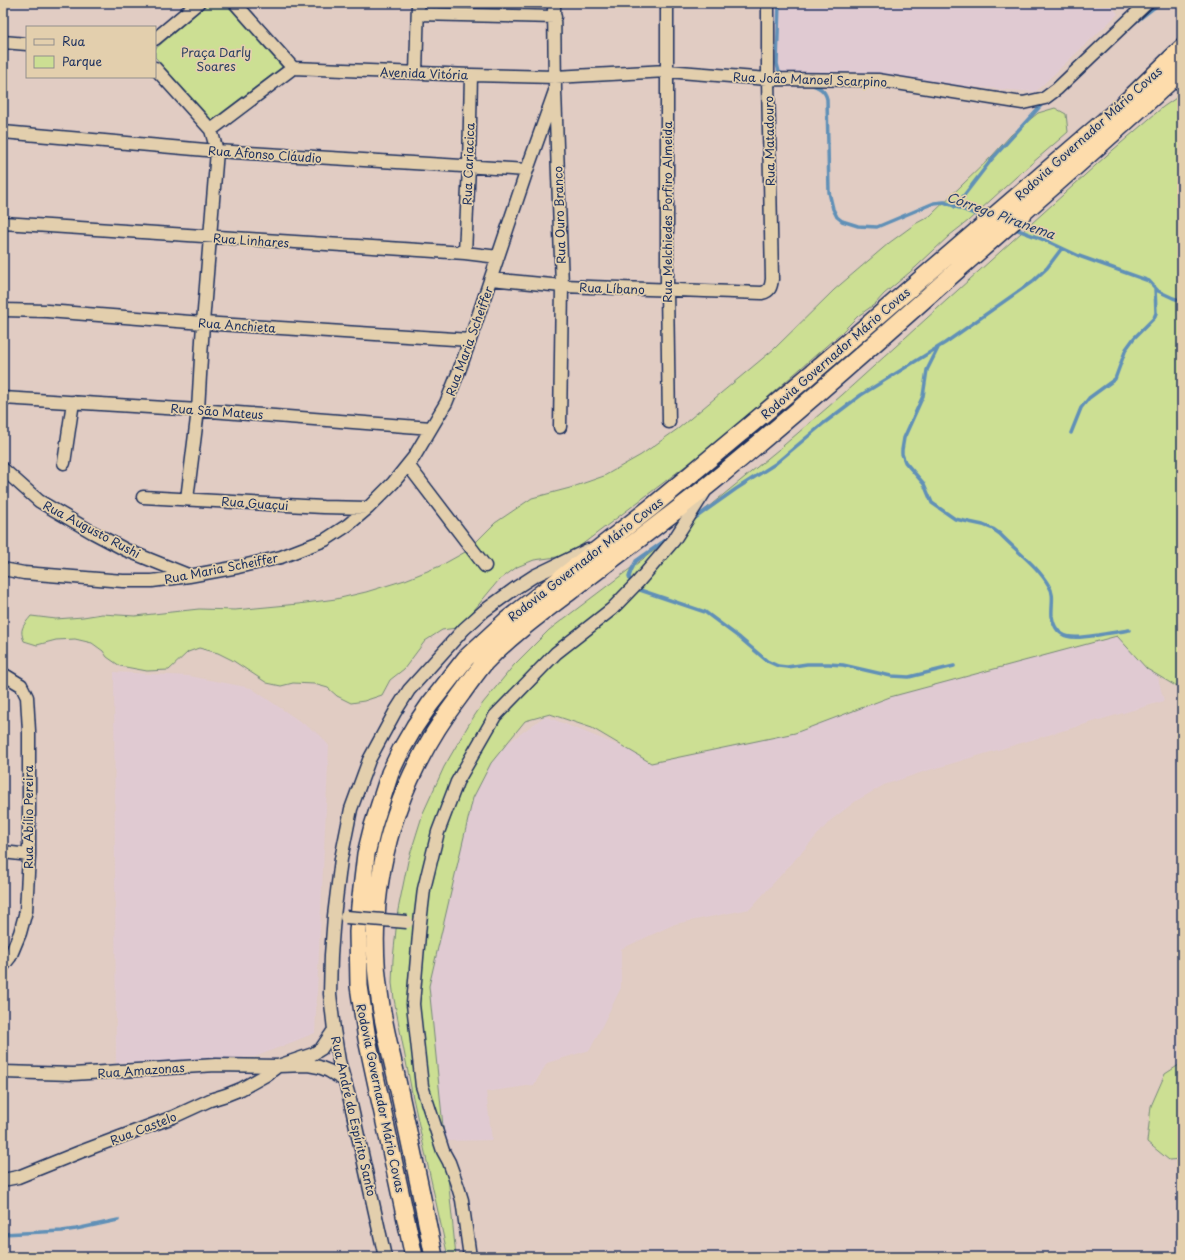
<svg xmlns="http://www.w3.org/2000/svg" width="1185" height="1260" font-family="'Playpen Sans',sans-serif">
  <style>
    .built { fill: #e0cad2 }
    .green { fill: #ccdf93; stroke: #748778 }
    .lines { fill: none; stroke-linecap: round; stroke-linejoin: round }
    .stream { stroke: #6190b7; stroke-width: 3.5 }
    .minor-casing { stroke: #1b2f5e; stroke-width: 15 }
    .highway-casing { stroke: #1b2f5e; stroke-width: 20 }
    .minor { stroke: #e3cfad; stroke-width: 12 }
    .highway { stroke: #fddcac; stroke-width: 17 }
    .minor-bridge-casing { stroke: #1b2f5e; stroke-width: 15; stroke-linecap: butt }
    .minor-bridge { stroke: #e3cfad; stroke-width: 12 }
    .labels { text-anchor: middle; dominant-baseline: central; stroke-width: 3.5; stroke-linejoin: round; paint-order: stroke }
    .park-label { font-size: 12px; fill: #2d4163; stroke: #e3cfad }
    .street-label { font-size: 12px; fill: #1b2f5e; stroke: #e3cfad }
    .water-label { font-size: 13px; font-style: italic; fill: #273f6d; stroke: #e3cfad }
  </style>
  <rect width="100%" height="100%" fill="#e1ccc3"/>
  <filter id="ink" filterUnits="userSpaceOnUse"><feTurbulence type="fractalNoise" baseFrequency=".025" numOctaves="2"/><feDisplacementMap in="SourceGraphic" scale="8" xChannelSelector="R" yChannelSelector="G"/><feConvolveMatrix kernelMatrix="1 2 1 2 8 2 1 2 1" color-interpolation-filters="sRGB"/></filter>
  <g filter="url(#ink)">
    <!-- built -->
    <path class="built" d="M770 3H1110L1118 14 1035 92 771 71Z
      M1118 636 1157 674 1164 701 923 772 884 785 856 801 831 820 750 909 675 924 621 949V988L590 1050 547 1063 534 1085 486 1092 492 1140 447 1141 421 1029 425 918 479 764 545 716 660 762 795 733 890 697Z
      M114 672 189 676 251 688 320 735 329 746 315 1033 255 1057 116 1063Z"/>
    <!-- green -->
    <path class="green" d="M209 3H225L282 67 212 120 155 57V49Z
      M1182 94V688H1179L1147 669 1117 636 890 697 795 733 651 763 592 728 550 714 525 721 491 763 473 798 429 986 456 1257H448L413 1098 394 999 392 983 393 959 398 910 408 861 423 813 444 767 469 724 483 703 514 665 549 630 668 540 784 445 842 395 1106 156 1163 107Z
      M1055 108 1066 114 1068 132 1016 177 968 221 950 235 916 267 884 294 875 304 858 316 842 332 717 442 580 546 557 557 534 560 517 567 498 581 470 615 456 628 442 630 425 641 404 669 390 680 382 695 364 701 351 703 337 696 328 688 314 684 293 683 281 686 267 683 232 660 218 653 199 648 188 652 169 670 147 671 120 666 107 657 103 651 92 643 75 639 56 640 37 645 24 641C19 629 23 626 31 616L56 619 83 617 102 614 135 616 199 609 235 610 298 604 336 599 366 592 405 580 440 566 467 551 495 523 532 498 570 488 604 476 641 455 679 428 774 349 834 290 889 243 915 224 930 216 992 156 1011 135 1038 113Z
      M1182 1063V1159L1169 1160 1147 1142 1151 1106 1165 1074Z"/>
    <g class="lines">
      <!-- stream -->
      <path class="stream" d="M779 3 777 64 779 72 784 75
        M1134 23 1160 3
        M810 84C819 87 825 90 827 99L829 192 833 209 837 217 842 221 858 226 877 227 934 203 944 202 985 218
        M955 207 992 159 1044 102
        M1013 228 1047 241 1079 256 1149 281 1158 291 1173 298 1182 301
        M938 348 927 370 923 396 904 438 902 450V454L905 462 924 484 932 503 955 519 983 525 993 529 1000 534C1016 551 1038 566 1049 586 1055 594 1051 606 1052 616 1056 643 1078 638 1098 635 1108 633 1119 632 1129 630
        M1071 433 1081 408 1089 398 1115 379 1126 349 1134 338 1154 318 1156 313 1155 288
        M691 521 736 489 775 464 824 423 861 395 945 343 1033 281 1047 268 1062 248
        M670 537 636 561 631 571 629 577 631 583 637 589 646 592 705 612 740 638 767 661 778 666 787 667 807 664H829L843 665 891 676 909 677 954 666
        M3 1234 62 1231 76 1229 118 1220"/>
      <defs>
        <path id="minor" d="M554 3 555 91 562 286 560 427
          M667 3V290L669 422
          M418 14 555 17
          M155 39 198 3
          M3 42 27 44
          M155 68 211 130 217 151 203 323 198 410 187 499
          M293 68 471 75 555 77 667 71 768 79 878 80 1023 103 1045 98 1057 89 1147 3
          M416 73 418 3
          M211 130 293 68 235 3
          M3 132 217 151 527 170
          M3 223 465 253 498 257
          M465 253 469 166 471 75
          M491 279 562 286 762 293C770 291 771 287 772 279L768 79V3
          M3 310 47 311 203 323 470 340
          M3 398 198 410 431 428
          M64 463 73 402
          M408 465 485 566
          M3 469 39 501 92 532 126 550 188 575
          M143 497 323 507 368 508
          M3 569 24 573 123 581H152L189 576 238 567 281 557 325 540 348 525 368 508 393 483 414 457 446 403 459 371 470 340 527 170 555 91
          M3 674 21 685 27 697 29 731V855L26 911 20 933 10 957 3 966
          M3 852 29 855
          M3 1072 73 1074 216 1065 278 1066 308 1065 319 1067 329 1071 344 1080
          M3 1180 18 1177 80 1152 173 1117 210 1100 226 1095 241 1089 266 1075 278 1066 313 1054 321 1049 334 1030
          M385 1257 350 1100 339 1061 334 1030 330 994 331 955 334 916 341 859 351 809 369 760 395 712 409 690 446 649 464 629 484 611 517 587 534 576 588 550
          M470 1257 462 1200 458 1187 449 1162 443 1151 422 1086 413 1004 420 923 424 889 438 832 457 782 495 716 556 653 612 609 638 582 674 540 704 493"/>
        <path id="highway" d="M414 1257 367 1039 359 986 358 932 360 906 366 854 373 826 390 773 401 750 415 726 430 704 466 658 506 621 653 506 804 380 1124 104 1182 48
          M434 1257C423 1201 411 1146 399 1090 393 1060 384 1030 380 999 373 956 374 911 382 868 394 803 422 745 462 693 469 683 477 672 485 662 510 636 540 614 568 593 617 555 668 518 716 479 800 410 881 338 962 266 1036 201 1111 137 1182 70"/>
      </defs>
      <!-- minor casing -->
      <use href="#minor" class="minor-casing"/>
      <!-- highway casing -->
      <use href="#highway" class="highway-casing"/>
      <!-- minor -->
      <use href="#minor" class="minor"/>
      <!-- highway -->
      <use href="#highway" class="highway"/>
      <defs>
        <path id="minor-bridge" d="M346 917 407 922"/>
      </defs>
      <!-- minor-bridge casing -->
      <use href="#minor-bridge" class="minor-bridge-casing"/>
      <!-- minor-bridge -->
      <use href="#minor-bridge" class="minor-bridge"/>
    </g>
  </g>
  <g class="labels">
    <!-- park labels -->
    <g class="park-label">
      <text x="216" y="52">Praça Darly<tspan x="216" dy="14">Soares</tspan></text>
    </g>
    <!-- street labels -->
    <g class="street-label">
      <text transform="translate(424 73) rotate(2)">Avenida Vitória</text>
      <text transform="translate(810 79) rotate(2)">Rua João Manoel Scarpino</text>
      <text transform="translate(1088 133) rotate(-42)">Rodovia Governador Mário Covas</text>
      <text transform="translate(769 141) rotate(-91)">Rua Matadouro</text>
      <text transform="translate(265 154) rotate(4)">Rua Afonso Cláudio</text>
      <text transform="translate(468 164) rotate(-88)">Rua Cariacica</text>
      <text transform="translate(667 212) rotate(-90)">Rua Melchiedes Porfiro Almeida</text>
      <text transform="translate(559 215) rotate(-92)">Rua Ouro Branco</text>
      <text transform="translate(251 240) rotate(4)">Rua Linhares</text>
      <text transform="translate(612 288) rotate(2)">Rua Líbano</text>
      <text transform="translate(237 325) rotate(4)">Rua Anchieta</text>
      <text transform="translate(469 341) rotate(-70)">Rua Maria Scheiffer</text>
      <text transform="translate(835 353) rotate(-41)">Rodovia Governador Mário Covas</text>
      <text transform="translate(217 411) rotate(4)">Rua São Mateus</text>
      <text transform="translate(255 503) rotate(4)">Rua Guaçui</text>
      <text transform="translate(92 529) rotate(28)">Rua Augusto Rushi</text>
      <text transform="translate(585 559) rotate(-38)">Rodovia Governador Mário Covas</text>
      <text transform="translate(221 568) rotate(-11)">Rua Maria Scheiffer</text>
      <text transform="translate(28 817) rotate(-90)">Rua Abílio Pereira</text>
      <text transform="translate(141 1070) rotate(-4)">Rua Amazonas</text>
      <text transform="translate(381 1098) rotate(78)">Rodovia Governador Mário Covas</text>
      <text transform="translate(354 1116) rotate(77)">Rua André do Espírito Santo</text>
      <text transform="translate(143 1128) rotate(-21)">Rua Castelo</text>
    </g>
    <!-- water labels -->
    <g class="water-label">
      <text transform="translate(1001 215) rotate(20)">Córrego Piranema</text>
    </g>
  </g>
  <!-- margin -->
  <rect width="1185" height="1260" fill="none" stroke="#e3cfad" stroke-width="16"/>
  <rect x="8" y="8" width="1169" height="1244" fill="none" stroke="#1b2f5e" stroke-width="1.5" filter="url(#ink)"/>
  <!-- legend -->
  <rect x="26" y="26" width="130" height="52" fill="#e3cfad" stroke="#938f8d"/>
  <rect x="34" y="39" width="20" height="6" fill="#e3cfad" stroke="#938f8d"/>
  <text x="62" y="46" font-size="12" fill="#1b2f5e">Rua</text>
  <rect x="34" y="56" width="20" height="12" fill="#ccdf93" stroke="#938f8d"/>
  <text x="62" y="66" font-size="12" fill="#1b2f5e">Parque</text>
</svg>
